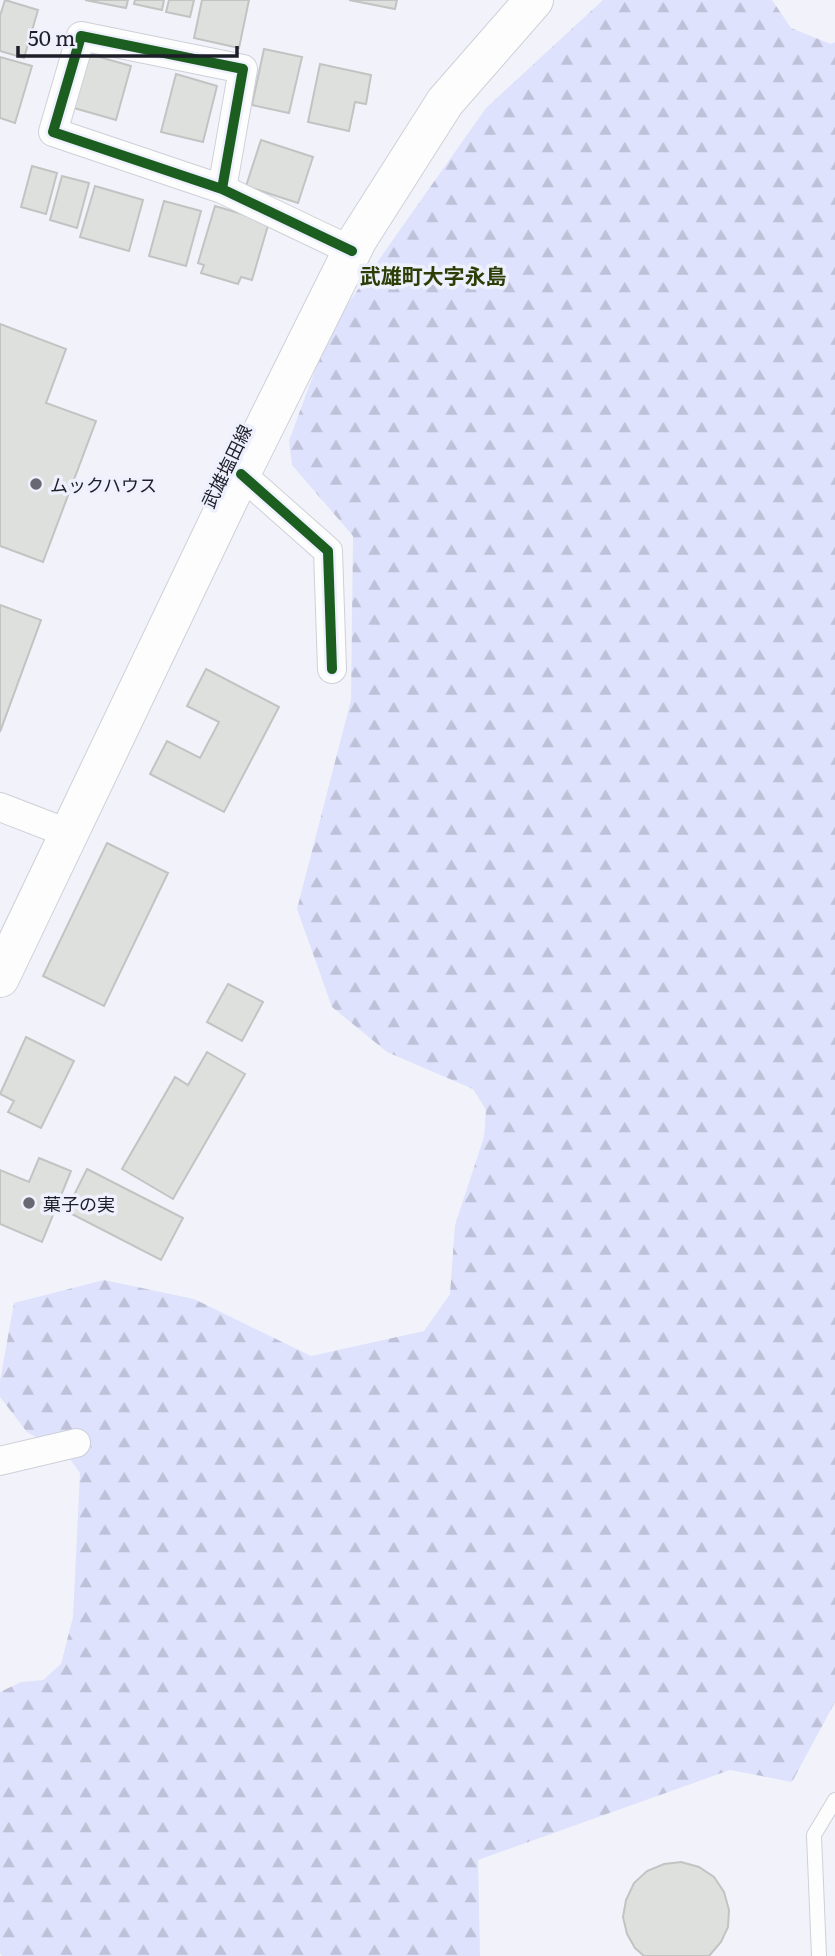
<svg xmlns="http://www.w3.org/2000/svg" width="835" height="1956" font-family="Literata,'Noto Sans JP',serif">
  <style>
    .forest { fill: url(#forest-firs) }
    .building { fill: #dee0de; stroke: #c1c4c2; stroke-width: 2 }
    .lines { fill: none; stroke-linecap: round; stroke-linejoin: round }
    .lane-casing { stroke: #ced0d8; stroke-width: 16 }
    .street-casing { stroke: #ced0d8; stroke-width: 30 }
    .secondary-casing { stroke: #ced0d8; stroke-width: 40 }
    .lane { stroke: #fdfdfe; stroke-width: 14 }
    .street { stroke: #fdfdfe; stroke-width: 28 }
    .secondary { stroke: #fdfdfe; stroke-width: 38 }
    .cycleway-casing { stroke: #eef1fd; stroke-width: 15 }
    .cycleway { stroke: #1b5e20; stroke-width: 10 }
    .poi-dot { fill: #676972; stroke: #eef1fd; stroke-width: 2.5 }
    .labels { text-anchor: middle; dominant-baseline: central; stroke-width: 7; stroke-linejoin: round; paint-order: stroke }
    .street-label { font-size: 18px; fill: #1c1e28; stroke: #eef1fd }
    .poi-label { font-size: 18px; fill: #1c1e28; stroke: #eef1fd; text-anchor: start }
    .quarter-label { font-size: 21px; font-weight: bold; fill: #2c3e06; stroke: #eef1fd }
  </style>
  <defs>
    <pattern id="forest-firs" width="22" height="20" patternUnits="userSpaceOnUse" patternTransform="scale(1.75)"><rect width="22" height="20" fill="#dee2fc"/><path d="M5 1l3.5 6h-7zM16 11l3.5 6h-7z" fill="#bec1d8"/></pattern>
  </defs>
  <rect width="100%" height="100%" fill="#f2f3fa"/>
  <!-- forest -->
  <path class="forest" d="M603 0H772L791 28 831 44 835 42V1702L792 1782 730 1770 478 1860 480 1956H2L0 1953V1692L21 1682 43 1680 61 1664 73 1617 80 1473 67 1455 27 1432 0 1397V1381L14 1303 104 1280 194 1299 311 1356 424 1331 450 1294 455 1225 484 1137 486 1110 473 1089 387 1052 332 1007 297 909 351 700 353 536 292 465 289 441 330 329 486 108Z"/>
  <!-- building -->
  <path class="building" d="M5 0 38 10 24 58 0 51V16Z
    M85 0H128L126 8Z
    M135 0H164L162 10 134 4Z
    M169 0H194L190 17 166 12Z
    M202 0H249L239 48 194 38Z
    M349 0H397L395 9Z
    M264 49 302 57 289 113 252 105Z
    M82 52 131 66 116 120 67 106Z
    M0 57 32 66 15 123 0 118Z
    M320 64 371 75 366 104 355 102 349 131 308 122Z
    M176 74 217 86 203 142 161 132Z
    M261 140 313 157 298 203 246 186Z
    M32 166 57 173 46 214 21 207Z
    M62 176 89 183 77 228 50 220Z
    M95 186 143 200 129 251 80 237Z
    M164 201 201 211 186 266 149 256Z
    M215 206 269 222 252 280 241 277 238 284 201 273 204 265 198 263Z
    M0 324 66 349 46 403 96 421 43 562 0 546Z
    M0 605 41 620 0 732Z
    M206 669 279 707 224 812 150 774 167 741 200 758 219 722 187 706Z
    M107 843 168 873 104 1006 43 976Z
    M228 984 263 1002 242 1041 207 1022Z
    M26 1037 74 1061 41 1128 8 1112 14 1101 0 1094Z
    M207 1052 245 1074 173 1199 122 1169 175 1077 188 1085Z
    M39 1158 71 1171 42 1242 0 1224V1170L29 1182Z
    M87 1169 183 1218 161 1260 66 1211Z
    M681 1862 699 1867 714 1877 724 1892 729 1910 728 1927 721 1942 709 1956H644L635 1948 627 1934 623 1917 626 1900 634 1883 647 1871 664 1864Z"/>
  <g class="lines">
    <defs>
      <path id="lane" d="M819 1956 814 1835 835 1800"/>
      <path id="street" d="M222 189 243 69 81 36 53 132 222 189 352 251
        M241 474 328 551 332 669
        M0 807 70 834
        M0 1461 76 1443"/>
      <path id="secondary" d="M0 978 238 480 358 239 445 102 534 0"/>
    </defs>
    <!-- lane casing -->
    <use href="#lane" class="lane-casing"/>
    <!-- street casing -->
    <use href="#street" class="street-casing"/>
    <!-- secondary casing -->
    <use href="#secondary" class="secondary-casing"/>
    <!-- lane -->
    <use href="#lane" class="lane"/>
    <!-- street -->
    <use href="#street" class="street"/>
    <!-- secondary -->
    <use href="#secondary" class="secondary"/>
    <defs>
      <path id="cycleway" d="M222 189 243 69 81 36 53 132 222 189 352 251
        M241 474 328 551 332 669"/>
    </defs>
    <!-- cycleway casing -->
    <use href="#cycleway" class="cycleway-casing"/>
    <!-- cycleway -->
    <use href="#cycleway" class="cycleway"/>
  </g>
  <!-- markers -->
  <g class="poi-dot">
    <circle cx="36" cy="484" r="7"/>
    <circle cx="29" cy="1203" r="7"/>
  </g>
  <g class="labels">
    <!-- street labels -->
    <g class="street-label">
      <text transform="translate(226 466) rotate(-64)">武雄塩田線</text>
    </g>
    <!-- poi labels -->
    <g class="poi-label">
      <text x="50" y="484">ムックハウス</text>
      <text x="43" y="1203">菓子の実</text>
    </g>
    <!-- quarter labels -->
    <g class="quarter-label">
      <text x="433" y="274">武雄町大字永島</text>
    </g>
  </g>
  <!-- scale -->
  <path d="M18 46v10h219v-10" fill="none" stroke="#1c1e28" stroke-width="3.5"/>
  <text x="28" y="46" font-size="21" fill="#1c1e28" stroke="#eef1fd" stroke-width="5" paint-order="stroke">50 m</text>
</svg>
